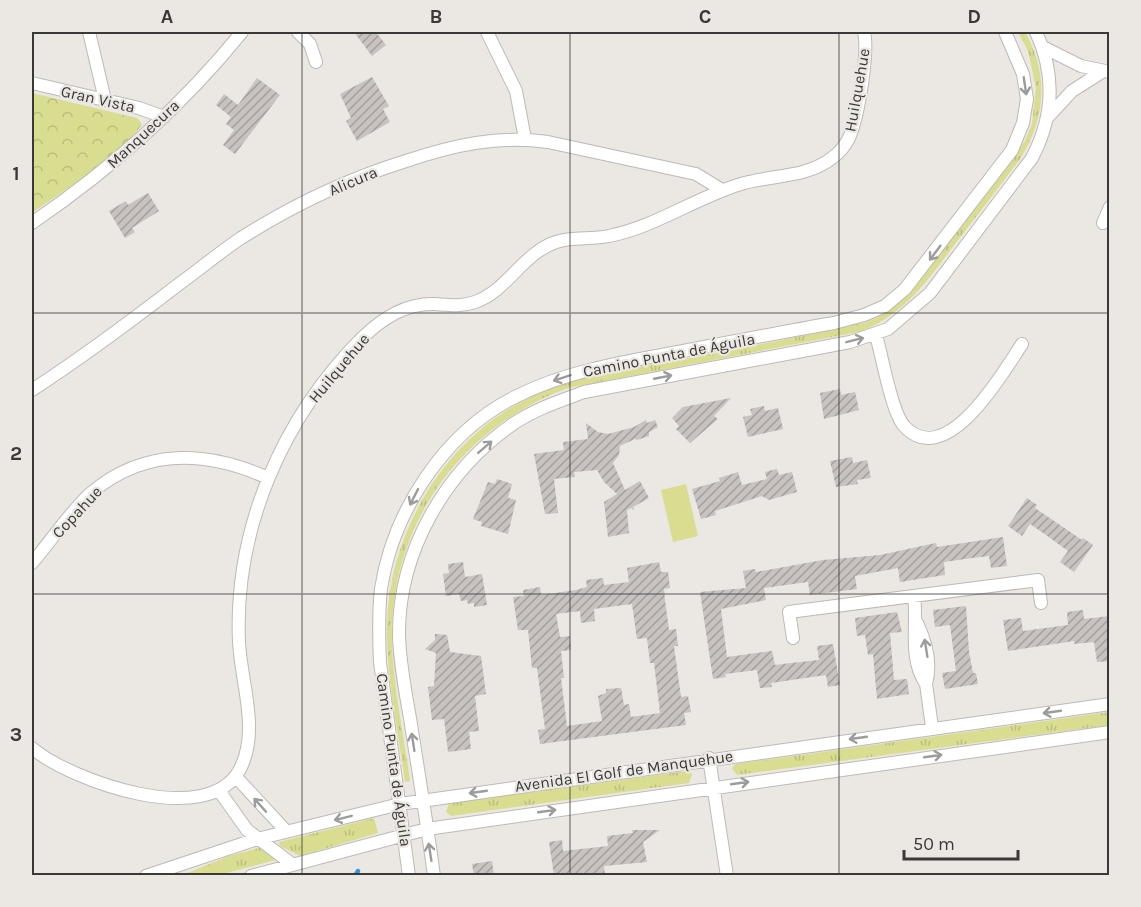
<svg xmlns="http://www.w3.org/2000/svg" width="1141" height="907" font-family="Karla,sans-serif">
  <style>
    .grass { fill: url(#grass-tufts) }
    .park { fill: url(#park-crowns) }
    .pitch { fill: #d9dd90 }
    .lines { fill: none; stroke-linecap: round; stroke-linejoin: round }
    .stream { stroke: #2c9dd5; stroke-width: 4.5 }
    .building { fill: url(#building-hatch); fill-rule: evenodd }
    .minor-casing { stroke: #bdbab6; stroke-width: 14 }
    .minor { stroke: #fff; stroke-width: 12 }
    .oneway { stroke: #9d9c9c }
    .grid { fill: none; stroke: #3b3938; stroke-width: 1.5; stroke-opacity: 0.55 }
    .labels { text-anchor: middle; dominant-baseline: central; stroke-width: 4.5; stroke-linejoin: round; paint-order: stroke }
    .street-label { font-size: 16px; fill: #3b3938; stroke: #ebe7e3 }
    .neatline { fill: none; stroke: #3b3938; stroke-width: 2 }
    .grid-label { font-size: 20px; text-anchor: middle; font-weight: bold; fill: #3b3938 }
  </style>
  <defs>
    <pattern id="grass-tufts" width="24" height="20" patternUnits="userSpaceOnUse" patternTransform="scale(1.5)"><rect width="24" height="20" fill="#d9dd90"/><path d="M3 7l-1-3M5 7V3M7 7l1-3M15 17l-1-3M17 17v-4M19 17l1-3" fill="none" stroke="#bbbe7d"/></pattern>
    <pattern id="park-crowns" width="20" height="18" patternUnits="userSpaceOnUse" patternTransform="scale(1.5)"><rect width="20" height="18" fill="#d9dd90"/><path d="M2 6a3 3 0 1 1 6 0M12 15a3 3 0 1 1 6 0" fill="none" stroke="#bbbe7d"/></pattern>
    <pattern id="building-hatch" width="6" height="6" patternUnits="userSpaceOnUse" patternTransform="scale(1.5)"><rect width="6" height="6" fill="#c8c2c1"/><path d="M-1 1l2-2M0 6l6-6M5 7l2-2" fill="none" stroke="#a49f9e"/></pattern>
  </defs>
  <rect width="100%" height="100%" fill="#ebe7e3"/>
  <!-- grass -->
  <path class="grass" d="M1018 32H1025C1049 74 1046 118 1020 159 1000 186 979 213 958 240 929 278 905 316 858 332L568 388C459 428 388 527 392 645 394 690 404 736 410 781L405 782C398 730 386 676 387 624 389 531 446 437 531 397 581 373 635 368 689 358 748 347 808 335 867 322L886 313 912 291 1025 141 1032 124 1036 88 1028 51Z
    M1109 712V725L737 775 732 768 736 764Z
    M688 771 692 774 689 783 451 816 446 812 449 803Z
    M374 818 378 833 300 856 280 846 279 842Z
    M262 847 276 858V860L219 875 180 876 229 856Z"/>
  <!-- park -->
  <path class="park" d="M32 93 137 118 142 124C126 151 59 194 32 213Z"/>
  <!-- pitch -->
  <path class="pitch" d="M686 484 698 536 673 542 661 490Z"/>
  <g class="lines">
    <!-- stream -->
    <path class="stream" d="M355 876 358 871"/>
  </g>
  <!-- building -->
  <path class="building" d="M354 32H376L386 45 372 56Z
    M372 77 389 106 383 109 390 122 357 141 346 121 351 118 340 94Z
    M257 78 280 95 235 154 223 145 234 130 226 124 231 117 216 105 224 94 238 105Z
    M148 193 159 211 132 228 135 232 125 238 109 211 126 201 128 205Z
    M840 389 841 395 855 392 859 410 824 419 820 393Z
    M731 398 714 416 718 419 690 443 676 429 679 426 672 418 683 407Z
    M764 406 765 411 778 408 783 429 748 437 743 417 752 415 750 409Z
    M646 420 647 423 655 420 658 427 649 432V436L637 440 635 439 620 446 619 455 613 463 625 490 640 481 649 498 633 507 634 510 631 508 627 510 629 533 608 537 604 502 617 494 604 482 597 470 574 472 575 477 554 479 558 513 545 514 534 454 564 450 563 442 588 439 586 423 598 432 608 434 634 427Z
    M852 457 853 463 867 460 871 478 857 480 858 484 836 487 830 461Z
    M777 469 779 475 792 472 797 492 769 500 762 496 715 511 716 515 701 519 692 489 720 481 719 478 738 472 742 485 767 479 765 472Z
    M497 479 512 484 508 498 516 500 508 534 481 526 482 522 473 519 488 482 495 484Z
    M1027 498 1037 505 1035 508 1082 540 1083 538 1093 545 1074 572 1060 562 1068 551 1046 535 1030 524 1022 536 1008 526Z
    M1003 537 1007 566 991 568 989 556 972 558 944 562 945 575 900 582 898 568 855 576 857 589 810 595 808 582 764 588 766 600 721 609 727 657 772 651 775 665 791 663 819 660 817 646 833 644 840 685 828 687 826 675 771 683 772 687 760 688 757 670 725 674 726 677 713 679 700 592 746 588 743 571 755 569 756 572 823 560 880 555 936 543 937 547Z
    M463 562 465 577 482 574 487 605 474 607V603L468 604 467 600 461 601 459 594 446 596 443 574 449 573 448 564Z
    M659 562 661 572H668L670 588 664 589 665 600 669 630 676 629 678 646H674L681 697 688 696 691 712 684 713 686 725 540 744 538 730 545 729 537 668H532L528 630H518L513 597 524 596 523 590 540 587 541 595 576 590 587 587 586 580 603 578 604 585 629 582 627 568ZM632 604 637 639 647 638 650 663H654L660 713 631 717 629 704 624 705 621 688 606 689V693L598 696 602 721 567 726 561 678H564L561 651 571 650 570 636 560 637 556 614 580 611 581 623 595 621 594 609Z
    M966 606 969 652 973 673H976L978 684 945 689 942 673 956 671 950 625 935 627 933 610Z
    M1083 610 1084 619 1110 616V661L1097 662 1094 642 1074 644V641L1008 651 1003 620 1021 618 1023 631 1068 625 1067 612Z
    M897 612 902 632 890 633 894 680 907 679 909 694 877 699 873 654 868 655 865 635 857 636 855 618Z
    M435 634 447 635 450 652 481 656 486 694 475 696 479 731 469 732 471 749 448 752 444 719 432 720 428 687 434 686 436 653 425 649 435 640Z
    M632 830H660L643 842 647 862 604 866 605 876H554L549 842 562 840 563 851 608 846 607 836 633 833Z
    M492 861 494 876H474L472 864Z"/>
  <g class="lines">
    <defs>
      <path id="minor" d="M89 32 105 100
        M298 32 310 44 316 62
        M487 32 516 91 525 139
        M1043 47 1081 66 1110 72
        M32 83 139 108 164 117
        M1048 117 1072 91 1102 72
        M32 223C111 169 182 106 242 32
        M1103 223 1110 207
        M876 335C882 356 892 414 905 427 947 471 1004 371 1022 344
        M32 390C83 357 131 321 179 284 200 269 220 252 241 238 293 205 348 179 406 161 454 145 498 135 548 142L696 174 722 190
        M32 563C51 541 69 513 91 493 145 447 208 451 268 478
        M914 596C918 625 908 658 926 684 932 663 926 642 917 623
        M793 638 789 612 1038 580 1041 603
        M926 684 932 727
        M32 748C71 781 209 830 240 769 260 731 241 683 239 642 234 528 283 417 363 337 383 318 406 303 435 304 449 305 461 307 475 302 507 291 523 253 556 242 573 236 591 240 609 236 655 227 697 197 741 184 770 175 807 178 832 158 839 153 845 146 849 138 858 118 869 53 864 32
        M709 758 727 876
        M236 777 286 831
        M220 792 247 830 292 864
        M146 876 257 839 400 804 1110 704
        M251 876 427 829 1110 732
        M409 876 380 662C379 638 378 614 381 589 393 511 445 431 517 396 567 371 623 362 678 352 730 342 782 332 834 323L864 315 885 306 905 289 1012 150 1023 123 1027 99 1023 74 1005 32
        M434 876C427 823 418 770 410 718 405 691 400 664 399 636 398 552 445 471 513 424 535 409 560 401 584 392L850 342 888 329 930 293 1032 158C1054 116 1056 75 1036 32"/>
    </defs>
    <!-- minor casing -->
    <use href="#minor" class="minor-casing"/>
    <!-- minor -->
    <use href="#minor" class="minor"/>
  </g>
  <!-- one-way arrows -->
  <defs><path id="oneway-shaft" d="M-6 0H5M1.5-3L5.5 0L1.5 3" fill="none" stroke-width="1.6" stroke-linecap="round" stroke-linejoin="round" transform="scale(1.5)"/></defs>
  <g class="oneway">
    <use href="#oneway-shaft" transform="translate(1025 86) rotate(82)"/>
    <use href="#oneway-shaft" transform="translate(935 253) rotate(127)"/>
    <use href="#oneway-shaft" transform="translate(855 340) rotate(-14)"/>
    <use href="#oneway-shaft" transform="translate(663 377) rotate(-11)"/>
    <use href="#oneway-shaft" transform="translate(562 378) rotate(162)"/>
    <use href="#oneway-shaft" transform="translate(485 447) rotate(-41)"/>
    <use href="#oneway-shaft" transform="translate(414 497) rotate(117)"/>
    <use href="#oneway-shaft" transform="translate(926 648) rotate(-99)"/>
    <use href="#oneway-shaft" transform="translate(1052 712) rotate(172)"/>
    <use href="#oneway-shaft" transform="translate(858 738) rotate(172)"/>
    <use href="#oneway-shaft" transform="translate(413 742) rotate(-99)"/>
    <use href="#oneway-shaft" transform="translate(933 756) rotate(-8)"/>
    <use href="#oneway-shaft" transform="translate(740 783) rotate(-8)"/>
    <use href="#oneway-shaft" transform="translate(478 792) rotate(172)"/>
    <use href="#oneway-shaft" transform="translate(260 805) rotate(-132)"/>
    <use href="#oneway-shaft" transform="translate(547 811) rotate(-8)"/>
    <use href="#oneway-shaft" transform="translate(343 818) rotate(166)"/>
    <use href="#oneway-shaft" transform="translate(430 852) rotate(-99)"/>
  </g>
  <!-- grid -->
  <path class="grid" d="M302 32V876M570 32V876M839 32V876M32 313H1110M32 594H1110"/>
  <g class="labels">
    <!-- street labels -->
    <g class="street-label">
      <text transform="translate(857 90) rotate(-80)">Huilquehue</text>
      <text transform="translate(98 99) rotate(13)">Gran Vista</text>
      <text transform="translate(143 134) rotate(-43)">Manquecura</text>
      <text transform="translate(353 181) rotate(-23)">Alicura</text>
      <text transform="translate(669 355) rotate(-11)">Camino Punta de Águila</text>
      <text transform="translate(339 368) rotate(-50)">Huilquehue</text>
      <text transform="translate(77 512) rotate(-47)">Copahue</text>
      <text transform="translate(394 760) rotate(82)">Camino Punta de Águila</text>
      <text transform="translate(624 771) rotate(-8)">Avenida El Golf de Manquehue</text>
    </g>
  </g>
  <!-- border -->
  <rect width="1141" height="907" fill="none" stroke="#ebe7e3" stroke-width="66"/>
  <!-- scale -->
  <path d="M904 850v9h114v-9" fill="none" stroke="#3b3938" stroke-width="3"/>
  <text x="913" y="850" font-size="18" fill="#3b3938" stroke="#ebe7e3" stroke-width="4.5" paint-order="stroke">50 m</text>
  <rect x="33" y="33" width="1075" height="841" class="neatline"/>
  <g class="grid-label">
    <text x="167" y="23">A</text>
    <text x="436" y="23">B</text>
    <text x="705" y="23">C</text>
    <text x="974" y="23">D</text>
    <text x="16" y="180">1</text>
    <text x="16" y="460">2</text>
    <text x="16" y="741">3</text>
  </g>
</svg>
